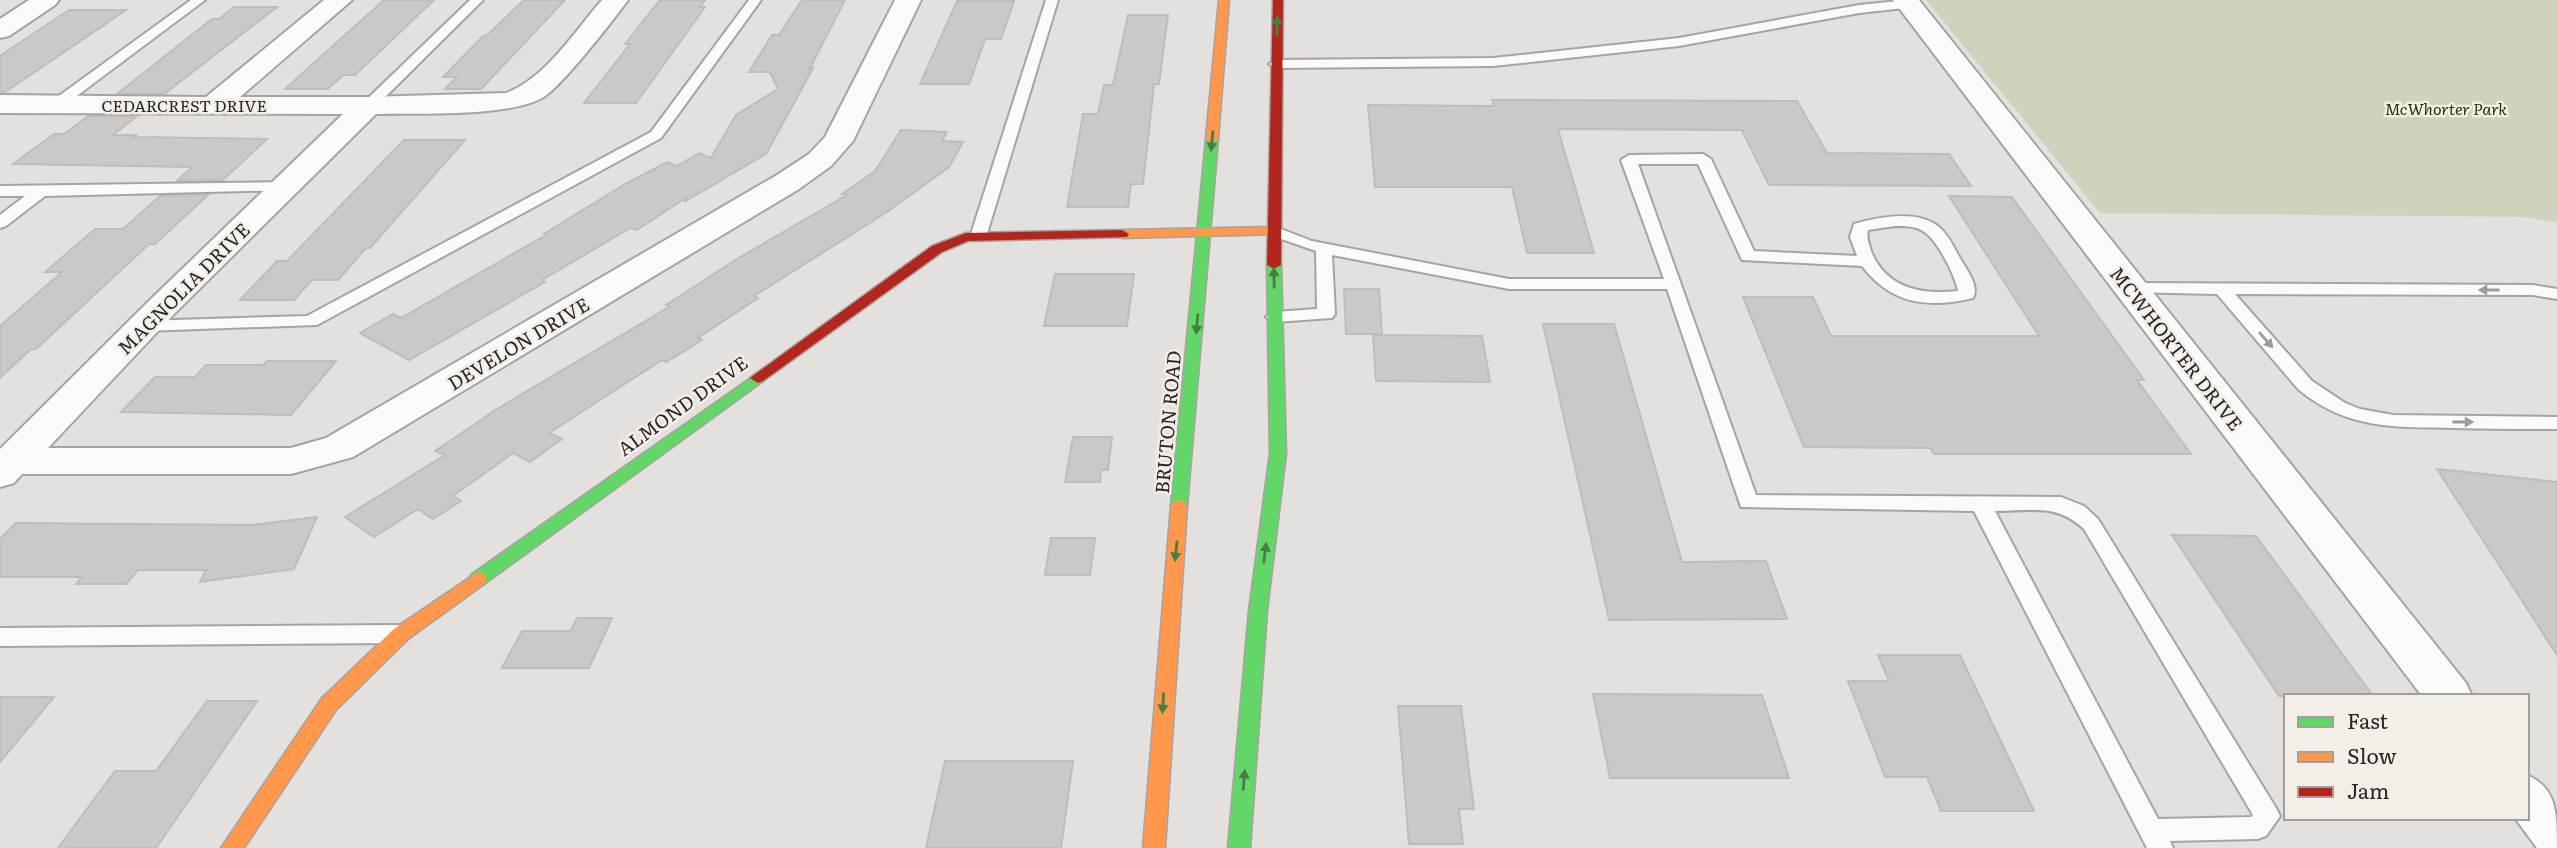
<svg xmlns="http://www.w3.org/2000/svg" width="2557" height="848" font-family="Literata,serif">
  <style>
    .green { fill: #cfd3bd }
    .building { fill: #cbc8c6; stroke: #bfbcba; stroke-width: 2 }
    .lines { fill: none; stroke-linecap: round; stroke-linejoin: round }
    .lane-casing { stroke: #a6a4a2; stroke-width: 4 }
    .street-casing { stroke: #a6a4a2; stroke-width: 4 }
    .fast-casing { stroke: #a6a4a2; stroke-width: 3 }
    .slow-casing { stroke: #a6a4a2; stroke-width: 3 }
    .jam-casing { stroke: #a6a4a2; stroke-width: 3 }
    .lane { fill: #fbfafa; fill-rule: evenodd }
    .street { fill: #fbfafa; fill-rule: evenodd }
    .fast { fill: #63d668; fill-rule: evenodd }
    .slow { fill: #ff974d; fill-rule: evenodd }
    .jam { fill: #b3261e; fill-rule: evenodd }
    .oneway { fill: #467e46 }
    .oneway2 { fill: #9c9b9a }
    .labels { text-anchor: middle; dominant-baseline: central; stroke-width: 5; stroke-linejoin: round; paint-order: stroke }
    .far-street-label { font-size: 16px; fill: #282624; stroke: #f3eee7 }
    .far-park-label { font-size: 16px; font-style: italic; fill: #293200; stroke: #f3eee7 }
    .street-label { font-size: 19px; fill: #282624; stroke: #f3eee7 }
  </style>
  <rect width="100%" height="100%" fill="#e3e0dd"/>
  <!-- green -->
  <path class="green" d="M1926 0H2557V222L2523 217 2100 213Z"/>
  <!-- building -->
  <path class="building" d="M384 0H434L355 75H343L328 89H285Z
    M524 0H565L481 89H445L457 77H443L483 36H486Z
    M660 0H705L700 7H705L636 103H584L630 44H625Z
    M802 0H845L809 70 813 68 766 154 684 202 687 197 637 230 630 228 542 280 545 282 409 360 360 333 393 314 401 318 546 235 544 234 625 184 667 162 677 166 699 153 711 158 736 115 778 89 770 72H749L772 35H779Z
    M957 1H1014L1001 39H985L969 84H920Z
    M234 7H277L164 94H117L212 19H219Z
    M69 10H126L5 92H0V56Z
    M1128 15H1168L1159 84H1154L1143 184H1131L1128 207H1067L1083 114H1098L1104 85H1113Z
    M1492 100 1797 101 1827 153 1949 154 1971 186 1769 185 1742 130 1558 129 1594 253H1527L1512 187H1375L1368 105 1494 106Z
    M88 116H137L113 135H136L133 137 267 139 223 180 177 181 192 167 13 164 54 134H64Z
    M901 130 947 132 942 141 963 142 949 167 887 212 754 296 758 298 698 338 702 340 666 362 662 360 549 433 562 439 530 462 513 453 453 496 461 501 433 519 418 509 374 537 345 517 445 455 435 451 497 409 669 307 666 305 737 259 847 195 842 194 875 171Z
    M404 140H465L370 248H366L338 280H312L294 300H240L277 261H287Z
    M208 195 155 244H149L36 349H31L0 378V326L62 272H45L95 229H123L160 196Z
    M1949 196 2012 197 2144 380H2137L2191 454H1934L1930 448 1804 447 1743 297H1813L1831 336H2039Z
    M1055 274H1134L1127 326H1044Z
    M1344 289H1379L1382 334H1346Z
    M1543 324H1614L1682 562 1766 561 1787 619 1609 620Z
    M1373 335 1482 336 1490 382 1376 381Z
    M267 361H336L291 415 121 412 155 377H195L206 365H263Z
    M1073 437H1112L1108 470H1101L1100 482H1065Z
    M2437 469 2557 482V655Z
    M317 517 294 569 200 582 206 570H138L126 584H76L82 577H0V539L16 523 253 525Z
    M2172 535 2256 536 2373 696H2279Z
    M1051 538H1095L1090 575H1045Z
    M577 618H612L589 668H502L522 631H571Z
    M1878 655H1960L2034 811H1941L1927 777H1885L1848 681H1889Z
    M1593 694 1762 695 1789 778H1610Z
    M0 697H54L0 762Z
    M207 701H257L156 848H58L115 771H156Z
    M1398 706H1461L1474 809H1459L1463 844H1409Z
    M945 761H1073L1061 848H926Z"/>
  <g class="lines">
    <defs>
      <path id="lane" d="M191 0H205L62 107H52V101Z
        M470 0H483L373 109H363V103Z
        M749 0H761L661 138 317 325 143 331 134 326 143 321 307 316 651 132Z
        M1046 0H1058L986 237 984 240H972L970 237Z
        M1909 0 1915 4 1913 7 1859 13 1679 46 1493 66 1276 68 1269 64 1276 60 1493 58 1679 38 1859 5Z
        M1703 154 1711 159 1754 251 1857 256 1850 237 1854 224C1879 217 1917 209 1939 227 1950 236 1955 251 1963 263 1969 273 1979 287 1973 298 1928 309 1891 304 1862 266L1742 260 1698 164H1638L1756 495 2061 497 2084 506 2098 519 2276 808 2280 816 2266 836 2257 839 2170 841 2173 848H2147L1974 511 1741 507 1667 289H1509L1332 255 1335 314 1332 318 1275 322 1266 317 1275 312 1317 309 1316 251 1267 234 1265 231 1267 228 1273 226 1312 241 1509 279H1664L1621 160 1629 155ZM1895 226C1905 226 1915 226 1923 231 1937 239 1955 275 1958 291 1922 295 1886 289 1871 251 1869 243 1866 238 1868 230ZM1995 511C2031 511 2056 503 2084 529L2253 815 2251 817 2158 819Z
        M285 182 293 187 290 190 45 196 6 226 0 228V215L25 196H0V186Z
        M2131 283 2533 285 2557 289V299L2533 295 2235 294 2312 381 2345 403 2360 409 2393 415 2557 417V429C2523 429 2489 429 2455 428 2395 427 2347 430 2298 389L2217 294 2125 292 2122 288Z
        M398 625 406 628 409 634 406 640 398 643 0 646V628Z"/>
      <path id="street" d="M29 0H59L55 5 9 36 0 38V19Z
        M324 0H352L240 97H368L506 93C546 78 574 32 602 0H628C614 19 560 89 542 98 508 117 418 113 376 114L175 313 48 448H291L326 438 777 175 809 154 825 137 895 0H921L853 141 831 166 799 189 353 457 291 474H22L14 483 0 487V449L151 299 343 114 0 113V95L206 97Z
        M1893 0H1919L2466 683 2472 696H2422Z
        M2527 775C2557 788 2557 813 2557 848H2537L2515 818H2527Z"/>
      <path id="fast" d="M1212 135 1218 139 1187 506 1185 510H1173L1171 506 1206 139Z
        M1274 261 1281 265 1286 453 1267 611 1250 848H1228L1249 611 1270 453 1267 265Z
        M758 373 766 378 763 381 484 584H472L469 579 472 574Z"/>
      <path id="slow" d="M1219 0H1229L1218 139 1212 143 1206 139Z
        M1273 227 1280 231 1278 234 1122 238 1115 234 1122 230Z
        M1179 500 1185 502 1187 506 1165 848H1143L1171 506 1173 502Z
        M478 572 484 574 487 579 484 584 408 639 336 710 244 848H221L322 698 394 629Z"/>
      <path id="jam" d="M1273 0H1283L1281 265 1274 269 1267 265Z
        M1122 230 1129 234 1127 237 968 241 942 252 763 381 758 383 750 378 932 246 966 233Z"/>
    </defs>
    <!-- lane casing -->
    <use href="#lane" class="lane-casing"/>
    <!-- street casing -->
    <use href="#street" class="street-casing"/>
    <!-- fast casing -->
    <use href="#fast" class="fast-casing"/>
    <!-- slow casing -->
    <use href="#slow" class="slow-casing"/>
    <!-- jam casing -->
    <use href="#jam" class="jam-casing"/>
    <!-- lane -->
    <use href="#lane" class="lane"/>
    <!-- street -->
    <use href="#street" class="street"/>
    <!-- fast -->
    <use href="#fast" class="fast"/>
    <!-- slow -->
    <use href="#slow" class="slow"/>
    <!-- jam -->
    <use href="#jam" class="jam"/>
  </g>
  <!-- one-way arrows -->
  <defs><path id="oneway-solid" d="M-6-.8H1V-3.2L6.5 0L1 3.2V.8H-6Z" transform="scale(1.75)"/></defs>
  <g class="oneway">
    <use href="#oneway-solid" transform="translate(1277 26) rotate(-89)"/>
    <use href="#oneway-solid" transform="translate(1212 141) rotate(95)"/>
    <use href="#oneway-solid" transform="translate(1274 278) rotate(-91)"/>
    <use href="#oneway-solid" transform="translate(1197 324) rotate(95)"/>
    <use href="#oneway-solid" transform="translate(1176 551) rotate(96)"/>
    <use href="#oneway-solid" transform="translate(1265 553) rotate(-83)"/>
    <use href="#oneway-solid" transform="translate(1163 703) rotate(94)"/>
    <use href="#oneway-solid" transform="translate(1244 780) rotate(-85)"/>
  </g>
  <g class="oneway2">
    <use href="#oneway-solid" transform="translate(2489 290) rotate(-180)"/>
    <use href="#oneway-solid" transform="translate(2266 340) rotate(49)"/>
    <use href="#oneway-solid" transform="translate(2463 422)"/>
  </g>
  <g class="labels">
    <!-- far-street labels -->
    <g class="far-street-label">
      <text x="184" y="105">CEDARCREST DRIVE</text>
    </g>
    <!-- far-park labels -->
    <g class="far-park-label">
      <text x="2446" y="108">McWhorter Park</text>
    </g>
    <!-- street labels -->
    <g class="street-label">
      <text transform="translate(183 288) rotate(-45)">MAGNOLIA DRIVE</text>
      <text transform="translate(518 343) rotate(-31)">DEVELON DRIVE</text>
      <text transform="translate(2177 348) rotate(52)">MCWHORTER DRIVE</text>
      <text transform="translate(682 405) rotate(-36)">ALMOND DRIVE</text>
      <text transform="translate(1167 422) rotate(-85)">BRUTON ROAD</text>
    </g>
  </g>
  <!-- legend -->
  <rect x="2284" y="694" width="245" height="126" fill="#f3eee7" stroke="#a29e99" stroke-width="2"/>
  <rect x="2298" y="717" width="35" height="10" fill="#63d668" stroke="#a29e99" stroke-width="2"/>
  <text x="2347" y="729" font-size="21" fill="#282624">Fast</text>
  <rect x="2298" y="752" width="35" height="10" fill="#ff974d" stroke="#a29e99" stroke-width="2"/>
  <text x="2347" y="764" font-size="21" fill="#282624">Slow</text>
  <rect x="2298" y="787" width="35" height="10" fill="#b3261e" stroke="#a29e99" stroke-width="2"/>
  <text x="2347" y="799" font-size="21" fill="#282624">Jam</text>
</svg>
